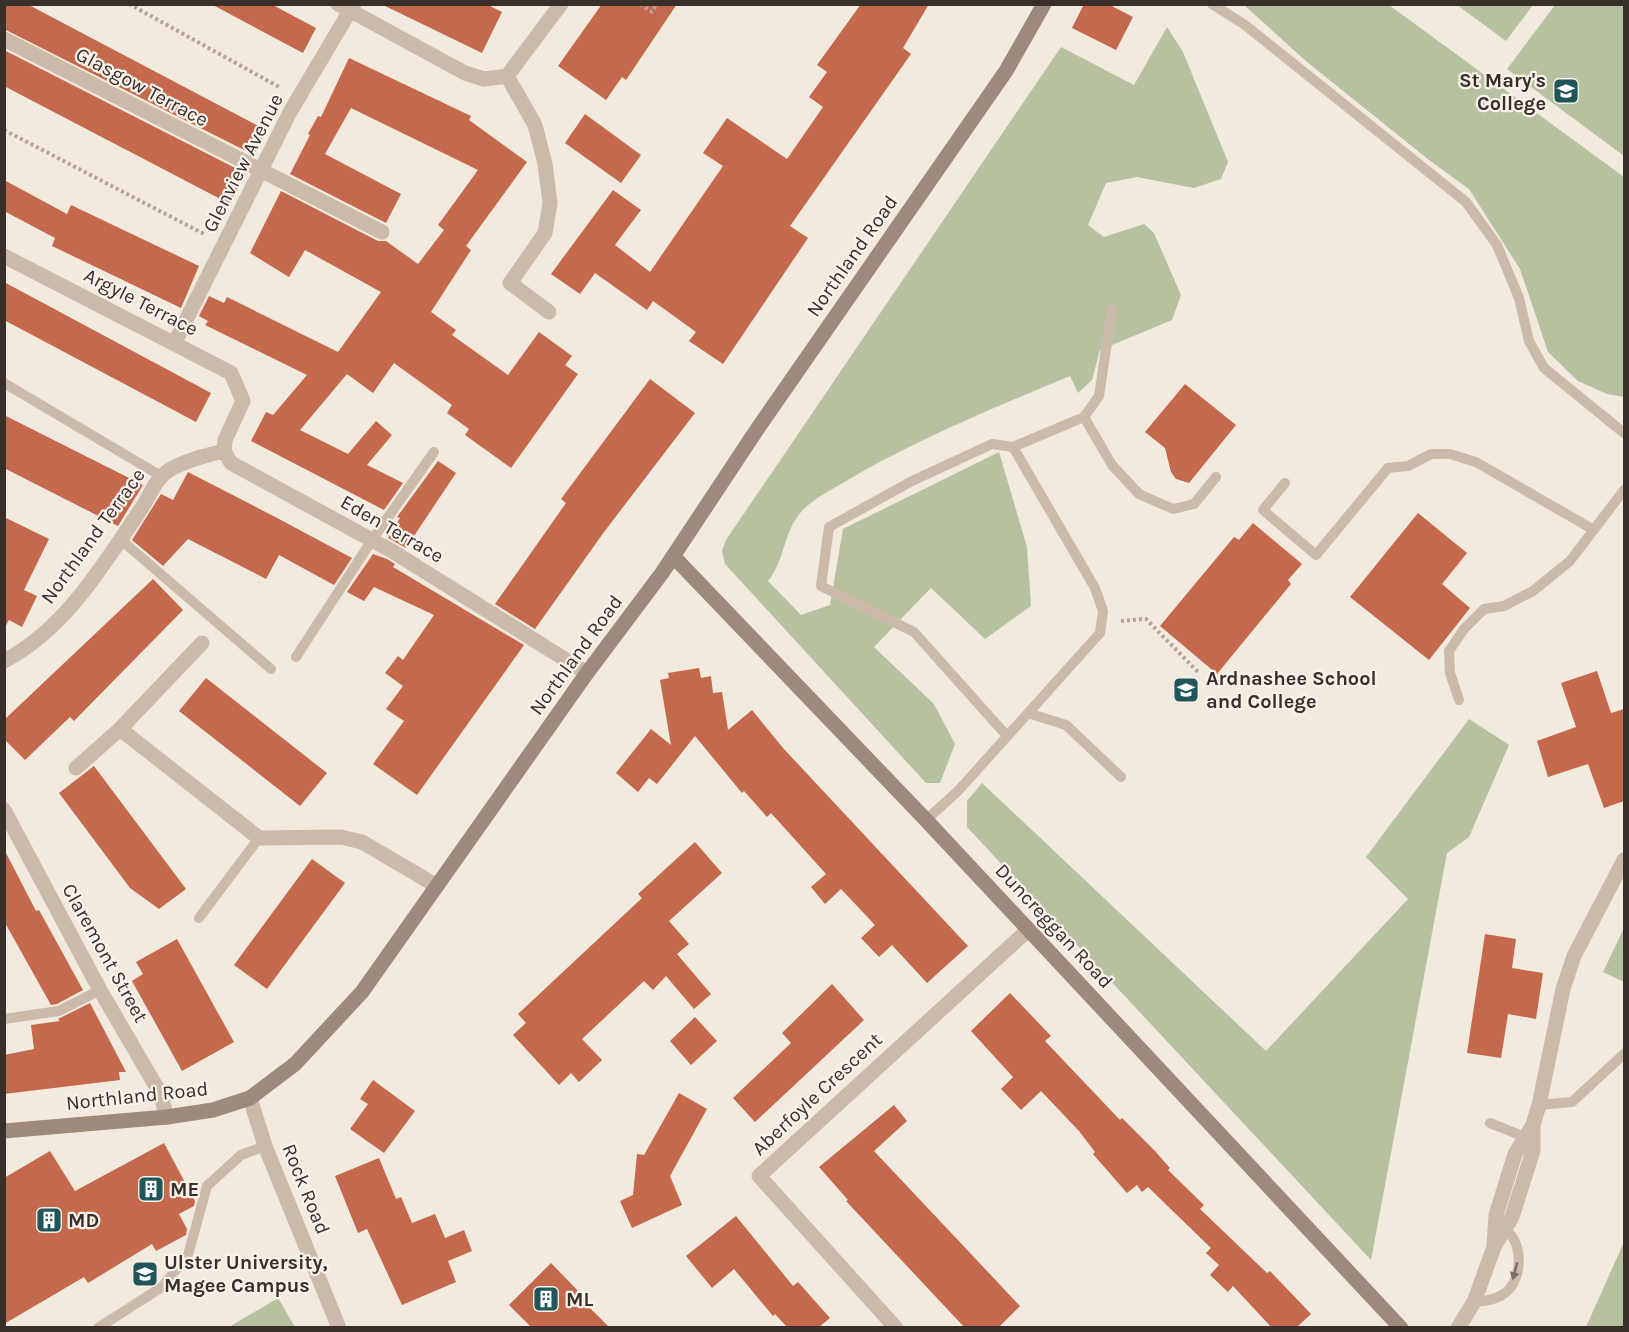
<svg xmlns="http://www.w3.org/2000/svg" width="1629" height="1332" font-family="Karla,sans-serif">
  <style>
    .green { fill: #b6c29f }
    .building { fill: #c4694b }
    .lines { fill: none; stroke-linecap: round; stroke-linejoin: round }
    .path { stroke: #b7a395; stroke-width: 4; stroke-dasharray: 3 3; stroke-linecap: butt }
    .service { stroke: #cbb9aa; stroke-width: 10 }
    .minor { stroke: #cbb9aa; stroke-width: 15 }
    .secondary { stroke: #9e897c; stroke-width: 15 }
    .oneway { fill: #7a6d64 }
    .labels { text-anchor: middle; dominant-baseline: central; stroke-width: 4.5; stroke-linejoin: round; paint-order: stroke }
    .poi-label { font-size: 20px; font-weight: bold; fill: #382e2a; stroke: #faf3eb; text-anchor: start }
    .street-label { font-size: 20px; fill: #382e2a; stroke: #faf3eb }
  </style>
  <rect width="100%" height="100%" fill="#f2e9df"/>
  <!-- green -->
  <path class="green" d="M1244 5H1389L1624 177V397L1607 394 1578 381 1548 352 1520 269 1469 189 1429 160 1307 62Z
    M1457 5H1533L1506 41Z
    M1555 5H1624V156L1507 69Z
    M1167 27 1183 52 1228 162 1221 179 1194 188 1137 177 1106 183 1088 225 1104 237 1144 224 1154 233 1181 295 1172 320 1100 350 1092 380 1078 393 1070 376C994 408 917 439 846 481 832 490 812 499 801 512 783 533 785 560 768 581L801 615 830 605 843 529 999 452 1027 547 1031 606 985 639 931 588 874 647 934 704 955 744 940 783H926L725 564 722 551 726 540 1061 47 1134 85Z
    M1469 719 1509 745 1469 837 1447 853 1371 1260 967 827V801L982 783 1266 1051 1408 899 1366 857Z
    M1624 928V982L1603 972Z
    M1624 1242V1327H1586Z
    M278 1298 295 1327H229Z"/>
  <!-- building -->
  <path class="building" d="M4 4H27L266 130 254 155 4 29Z
    M211 4H271L316 28 303 53Z
    M381 4H486L502 12 482 53Z
    M602 4H677L626 80 622 77 606 100 558 66Z
    M861 4H929L903 48 911 54 790 226 808 238 723 364 689 341 696 332 653 301 647 310 595 273 580 294 551 274 613 190 641 210 615 245 650 272 723 166 703 153 727 118 787 159 823 107 809 97 827 72 817 65Z
    M1084 4H1108L1133 17 1116 50 1072 28Z
    M4 50 245 173 230 204 4 86Z
    M349 58 471 116 469 120 527 162 466 246 471 250 431 312 456 330 452 335 508 375 539 332 572 356 565 365 578 374 511 468 465 435 469 429 447 413 452 405 394 363 373 393 347 374 300 430 348 454 376 421 392 435 367 465 403 483 384 510 251 441 266 412 273 415 307 375 205 325 208 321 199 316 209 296 224 303 227 297 338 352 381 292 305 250 289 277 250 253 281 191 378 241H386L418 264 444 230 438 225 478 170 351 108 325 154 401 194 386 223 290 174 310 135 308 134 318 116 321 117Z
    M585 114 641 155 621 183 565 143Z
    M4 180 67 214 71 205 199 266 181 308 52 246 55 238 4 211Z
    M4 282 211 393 196 422 4 320Z
    M650 379 695 413 604 532 535 629 495 604 566 503 561 499Z
    M1185 384 1236 425 1189 483 1176 479 1171 472 1165 448 1145 432Z
    M4 415 143 485 118 526 4 468Z
    M438 461 456 473 406 548 388 538 400 518 397 517Z
    M188 472 279 519 352 558 334 585 279 555 266 579 188 539 163 566 132 540 161 494 173 500Z
    M1418 513 1467 553 1442 584 1470 608 1429 660 1350 597Z
    M4 517 49 539 24 590 37 596 22 627 9 620 4 629Z
    M1253 523 1302 564 1288 580 1291 584 1217 674 1160 626 1234 537 1239 540Z
    M373 554 387 559 395 564 393 567 524 645 417 795 373 764 404 721 386 709 403 686 385 673 398 656 403 660 434 615 374 587 364 601 347 592Z
    M153 579 183 610 74 721 70 717 25 760 4 739V720Z
    M699 668 701 678 711 676 713 693 722 692 728 730 752 710 783 748 968 946 927 983 892 945 879 957 861 938 875 925 841 889 825 904 811 887 826 874 771 813 767 817 744 791 742 793 695 736 657 784 649 778 638 792 616 773 651 729 671 745 660 680 669 678 668 673Z
    M1597 671 1611 713 1624 709V801L1604 808 1588 764 1548 777 1537 741 1576 727 1561 683Z
    M206 678 327 773 300 806 179 711Z
    M94 766 186 889 159 909 130 888 59 793Z
    M695 842 722 873 669 921 689 944 677 954 711 994 694 1009 666 976 653 990 644 981 582 1039 602 1060 579 1082 571 1073 559 1085 513 1035 526 1023 518 1014 642 898 638 894Z
    M4 849 36 911 39 910 83 990 57 1004 51 1005 4 921Z
    M312 859 345 883 267 989 234 965Z
    M1485 934 1516 939 1512 968 1543 973 1536 1019 1508 1014 1501 1058 1467 1053Z
    M177 939 234 1042 182 1071 132 981 143 974 136 962Z
    M832 984 864 1020 755 1122 733 1098 791 1043 782 1033Z
    M1010 993 1051 1036 1045 1041 1120 1120 1122 1118 1154 1150 1170 1168 1168 1170 1204 1205 1200 1209 1267 1273 1270 1271 1311 1314 1296 1328H1272L1233 1286 1228 1292 1210 1275 1219 1265 1206 1253 1211 1248 1148 1187 1142 1192 1137 1185 1127 1193 1093 1154 1095 1152 1079 1131 1041 1091 1021 1110 1001 1089 1013 1077 971 1031Z
    M90 1003 126 1072H119L120 1080 4 1094V1055L34 1049 31 1025 60 1021 58 1019Z
    M695 1017 717 1041 691 1065 670 1041Z
    M373 1080 415 1111 384 1153 350 1129 368 1104 360 1099Z
    M679 1093 707 1109 670 1176 682 1205 632 1228 620 1201 633 1195 637 1154 644 1155Z
    M894 1105 907 1121 874 1151 1020 1306 998 1328H965L846 1201 848 1200 819 1167Z
    M164 1143 195 1201 194 1206 179 1214 187 1229 186 1235 156 1251 152 1244 88 1283 84 1277 4 1324V1178L50 1151 75 1191Z
    M379 1158 396 1199 401 1197 412 1223 435 1214 445 1238 464 1230 472 1251 448 1261 456 1282 402 1305 367 1229 358 1233 335 1176Z
    M736 1216 793 1286 798 1282 830 1318 819 1327H787L775 1314 773 1316 734 1269 712 1288 686 1256Z
    M551 1263 581 1294 579 1297 610 1328H532L509 1305Z"/>
  <g class="lines">
    <!-- path -->
    <path class="path" d="M129 4 281 88
      M640 4 652 12 657 4
      M4 130 206 235
      M1121 621 1146 619 1199 673"/>
    <!-- service -->
    <path class="service" d="M1212 4 1245 25 1466 202 1497 245 1519 298 1529 341 1544 368 1624 433
      M4 383 161 476
      M1084 417 1099 396 1112 309
      M1285 483 1263 510 1316 555 1388 468 1408 466 1431 454H1450L1476 462 1594 530
      M120 539 271 669
      M296 657 372 540 434 452
      M1459 700 1450 673 1449 651 1464 629 1484 609 1504 606 1533 591 1570 561 1624 490
      M1028 713 1066 725 1121 777
      M1007 736 914 632 821 586 829 527 912 481 992 444 1013 447
      M926 820 958 791 1100 633 1103 611 1095 588 1013 447 1084 417 1112 465 1139 494 1173 509 1194 504 1216 477
      M199 918 259 838
      M4 1019 59 1011 100 990
      M1539 1105 1572 1102 1624 1054
      M1490 1123 1530 1139
      M1474 1302C1484 1301 1496 1300 1505 1293 1524 1279 1524 1237 1501 1227
      M98 1328 162 1287 188 1255 207 1186 241 1155 265 1146"/>
    <!-- minor -->
    <path class="minor" d="M338 4 465 73 484 79 507 76
      M4 39 382 232
      M507 76 535 125 545 164 550 203 545 233 510 283 549 312
      M507 76 561 4
      M4 256 231 373 243 401 225 440 224 451 231 463 392 551 587 673
      M175 342 290 112 354 4
      M4 661C65 629 102 567 139 512 147 502 152 486 161 477 173 463 207 455 224 451
      M120 729 259 838 341 837 362 842 437 886
      M76 768 120 729 202 643
      M4 810 100 990 160 1093 167 1117
      M250 1098 265 1146 339 1328
      M1494 1247 1496 1215 1515 1154 1533 1125 1539 1105 1563 989 1574 956 1624 860
      M896 1328 759 1176 1028 930
      M1458 1328 1474 1302 1494 1247 1512 1217 1533 1151V1125"/>
    <!-- secondary -->
    <path class="secondary" d="M673 556 926 820 1401 1328
      M4 1131 167 1117 213 1110 250 1098 295 1064 362 992 587 673 662 573 758 428 1006 71 1044 4"/>
  </g>
  <!-- one-way arrows -->
  <defs><path id="oneway-solid" d="M-6-.8H1V-3.2L6.5 0L1 3.2V.8H-6Z" transform="scale(1.5)"/></defs>
  <use class="oneway" href="#oneway-solid" transform="translate(1515 1271) rotate(105)"/>
  <!-- icons -->
  <defs>
    <symbol id="school-square" viewBox="-11 -11 22 22"><rect x="-9" y="-9" width="18" height="18" rx="4" fill="#20555a" stroke="#faf3eb"/><path d="M0-5L7-2L0 1L-7-2ZM-4 1L0 2.5L4 1V4Q0 6-4 4Z" fill="#fff"/></symbol>
    <symbol id="building-square" viewBox="-11 -11 22 22"><rect x="-9" y="-9" width="18" height="18" rx="4" fill="#20555a" stroke="#faf3eb"/><path d="M-4-6H4V6H1V3H-1V6H-4ZM-2.5-4.3h1.7v1.8h-1.7ZM.8-4.3h1.7v1.8H.8ZM-2.5-1h1.7V.8h-1.7ZM.8-1h1.7V.8H.8Z" fill="#fff"/></symbol>
    <symbol id="university-square" viewBox="-11 -11 22 22"><rect x="-9" y="-9" width="18" height="18" rx="4" fill="#20555a" stroke="#faf3eb"/><path d="M0-5L7-2L0 1L-7-2ZM-4 1L0 2.5L4 1V4Q0 6-4 4Z" fill="#fff"/></symbol>
  </defs>
  <g fill-rule="evenodd">
    <use href="#school-square" x="1551" y="76" width="30" height="30"/>
    <use href="#school-square" x="1171" y="675" width="30" height="30"/>
    <use href="#building-square" x="136" y="1174" width="30" height="30"/>
    <use href="#building-square" x="34" y="1205" width="30" height="30"/>
    <use href="#university-square" x="130" y="1259" width="30" height="30"/>
    <use href="#building-square" x="531" y="1284" width="30" height="30"/>
  </g>
  <g class="labels">
    <!-- poi labels -->
    <g class="poi-label">
      <text x="1546" y="80" text-anchor="end">St Mary's<tspan x="1546" dy="23">College</tspan></text>
      <text x="1206" y="678">Ardnashee School<tspan x="1206" dy="23">and College</tspan></text>
      <text x="170" y="1189">ME</text>
      <text x="68" y="1220">MD</text>
      <text x="164" y="1262">Ulster University,<tspan x="164" dy="23">Magee Campus</tspan></text>
      <text x="566" y="1299">ML</text>
    </g>
    <!-- street labels -->
    <g class="street-label">
      <text transform="translate(142 87) rotate(28)">Glasgow Terrace</text>
      <text transform="translate(243 163) rotate(-63)">Glenview Avenue</text>
      <text transform="translate(852 256) rotate(-55)">Northland Road</text>
      <text transform="translate(141 302) rotate(27)">Argyle Terrace</text>
      <text transform="translate(392 529) rotate(30)">Eden Terrace</text>
      <text transform="translate(93 536) rotate(-54)">Northland Terrace</text>
      <text transform="translate(576 655) rotate(-54)">Northland Road</text>
      <text transform="translate(1054 926) rotate(47)">Duncreggan Road</text>
      <text transform="translate(105 953) rotate(61)">Claremont Street</text>
      <text transform="translate(817 1094) rotate(-43)">Aberfoyle Crescent</text>
      <text transform="translate(137 1096) rotate(-6)">Northland Road</text>
      <text transform="translate(306 1189) rotate(68)">Rock Road</text>
    </g>
  </g>
  <!-- border -->
  <rect width="1629" height="1332" fill="none" stroke="#382e2a" stroke-width="12"/>
</svg>
